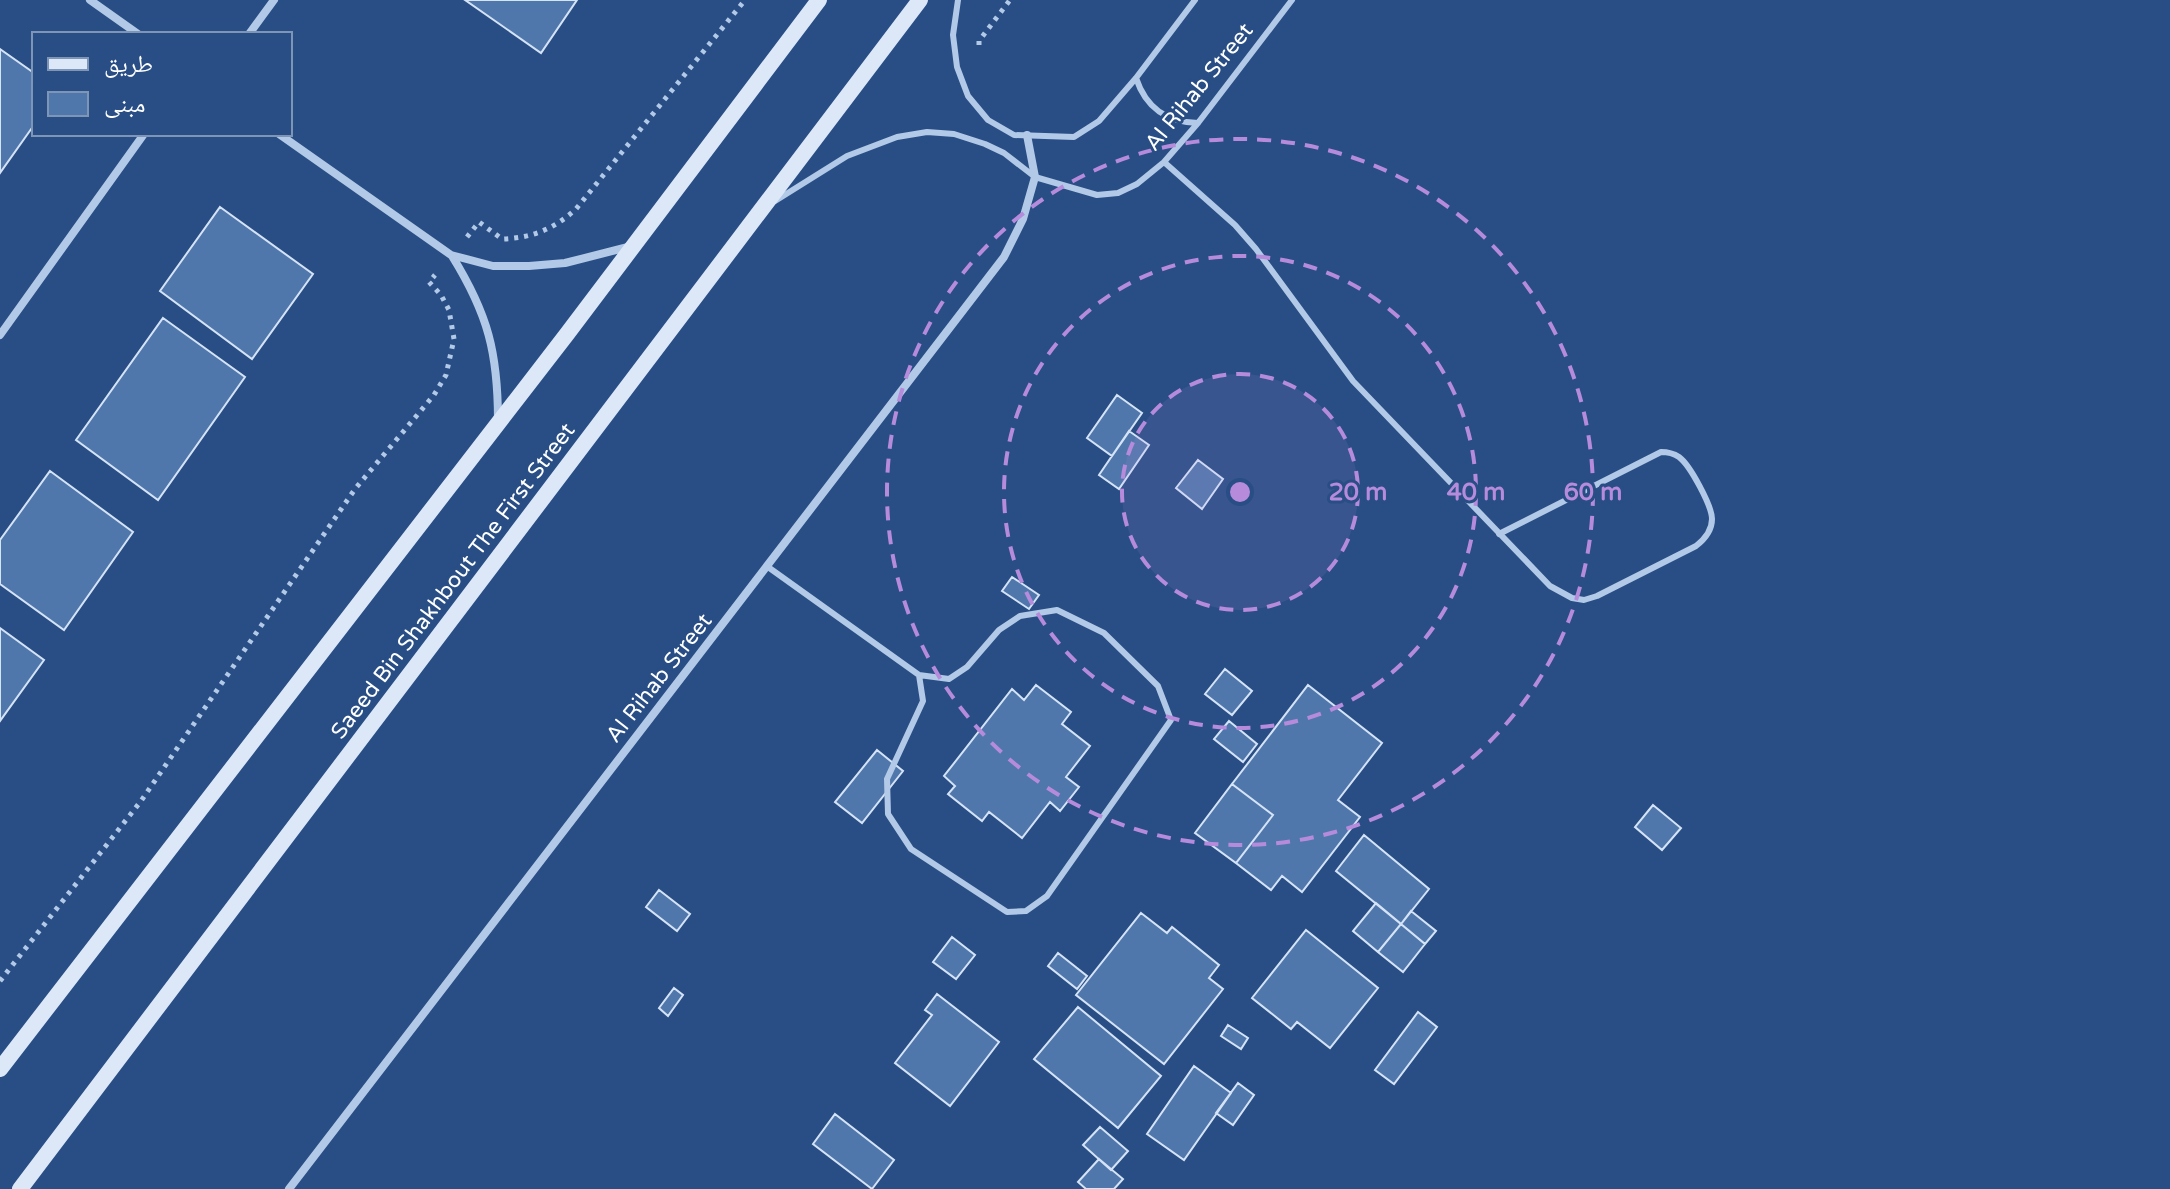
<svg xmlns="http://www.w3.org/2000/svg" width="2170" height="1189" font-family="'Varela Round','Noto Naskh Arabic',sans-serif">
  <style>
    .building { fill: #5077ac; stroke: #d5e3f6; stroke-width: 2 }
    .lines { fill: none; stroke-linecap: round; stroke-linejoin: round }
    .path { stroke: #b2c9e7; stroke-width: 5; stroke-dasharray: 4 6; stroke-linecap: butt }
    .lane { stroke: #b2c9e7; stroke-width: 6 }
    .street { stroke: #b2c9e7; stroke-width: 8 }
    .secondary { stroke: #dce7f7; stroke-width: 16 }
    .ring { fill: none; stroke: #b68bdc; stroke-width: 4; stroke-dasharray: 14 10 }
    .labels { text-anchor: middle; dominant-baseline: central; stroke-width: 6; stroke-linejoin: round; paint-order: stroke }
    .street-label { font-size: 22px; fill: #fff; stroke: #284e85 }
    .centre { fill: #b68bdc; stroke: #284e85; stroke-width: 4 }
    .ring-label { font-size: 24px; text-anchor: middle; font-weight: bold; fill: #b68bdc; stroke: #284e85; stroke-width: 6; stroke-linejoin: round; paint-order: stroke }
  </style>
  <rect width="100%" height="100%" fill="#284e85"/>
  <!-- building -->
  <path class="building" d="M465 0H577L541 53Z
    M0 49 34 73V125L0 173Z
    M220 207 313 274 252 359 160 291Z
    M163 318 245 377 158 500 76 440Z
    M1117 395 1142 413 1112 456 1087 438Z
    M1129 431 1149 445 1119 489 1099 475Z
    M1198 460 1223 479 1202 509 1176 488Z
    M50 471 133 532 64 630 0 584V540Z
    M1012 577 1039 595 1029 609 1002 591Z
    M0 628 44 660 0 721Z
    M1225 669 1252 691 1232 715 1205 694Z
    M1036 685 1071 712 1062 724 1090 746 1066 777 1079 787 1060 811 1050 802 1022 838 989 812 982 821 948 794 955 786 944 776 1012 689 1024 700Z
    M1308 685 1382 743 1338 800 1360 817 1302 892 1282 876 1271 890 1236 863 1273 815 1232 784Z
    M1229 721 1257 744 1243 762 1214 739Z
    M877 750 903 771 862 823 835 802Z
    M1232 784 1273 815 1236 863 1195 833Z
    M1653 805 1681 828 1662 850 1635 827Z
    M1364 835 1429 889 1401 924 1336 871Z
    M659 890 690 914 677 931 646 907Z
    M1376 903 1401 924 1378 952 1353 931Z
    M1411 911 1436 931 1425 944 1401 924Z
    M1141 913 1167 933 1172 927 1219 965 1209 978 1223 989 1164 1064 1076 995Z
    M1401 924 1425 944 1403 972 1378 952Z
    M1306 930 1378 988 1330 1048 1297 1022 1291 1029 1252 998Z
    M952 937 975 955 956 979 933 962Z
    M1058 953 1087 976 1077 989 1048 966Z
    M674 988 683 995 668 1016 659 1008Z
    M937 994 999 1042 950 1106 895 1063 932 1015 925 1010Z
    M1078 1007 1161 1076 1118 1128 1034 1059Z
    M1418 1012 1437 1027 1394 1084 1375 1070Z
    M1228 1025 1248 1038 1241 1049 1221 1036Z
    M1194 1066 1231 1093 1184 1160 1147 1134Z
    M1238 1083 1254 1095 1233 1125 1216 1113Z
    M835 1114 894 1160 872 1189 813 1144Z
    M1100 1127 1128 1151 1111 1170 1083 1145Z
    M1099 1159 1123 1179 1114 1189H1086L1078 1182Z"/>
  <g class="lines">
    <!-- path -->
    <path class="path" d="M979 45V41L1010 0
      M467 237 479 222 502 239C532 238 554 229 576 209L745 0
      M0 981 141 801 355 489 434 395 446 375 454 339 449 310 441 295 429 282 435 275"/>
    <!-- lane -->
    <path class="lane" d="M958 0 953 35 957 67 968 96 988 120 1014 135 1074 137 1099 121 1136 78 1195 0
      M1136 78C1146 108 1166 122 1198 123
      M1164 162 1235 225 1256 249 1353 381 1550 586 1572 598 1584 600 1597 596 1696 546C1705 539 1712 531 1712 519 1712 506 1690 465 1679 457 1673 453 1668 452 1661 452L1499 534
      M775 201 847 156 897 137 927 132 954 134 985 144 1004 153 1035 177 1097 195 1118 193 1137 184 1164 162 1198 123 1292 0
      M768 567 919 675 923 701 887 779 888 814 911 849 1007 912 1026 911 1047 896 1171 720 1158 686 1104 633 1057 610 1020 616 999 630 967 667 949 679 919 675"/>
    <!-- street -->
    <path class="street" d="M90 0 138 34
      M249 34 274 0
      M279 134 451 255 493 266H529L565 263 628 247
      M452 256C488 314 498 353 498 421
      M0 335 144 134
      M289 1189 1004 257 1023 219 1035 177 1027 135"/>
    <!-- secondary -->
    <path class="secondary" d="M0 1069 567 334 819 0
      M20 1189 920 0"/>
  </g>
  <!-- distance rings -->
  <circle cx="1240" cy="492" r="118" fill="#b68bdc" fill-opacity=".12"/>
  <g class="ring">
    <circle cx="1240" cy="492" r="118"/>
    <circle cx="1240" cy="492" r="236"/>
    <circle cx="1240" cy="492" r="353"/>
  </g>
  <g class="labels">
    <!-- street labels -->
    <g class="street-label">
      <text transform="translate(1199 87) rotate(-51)">Al Rihab Street</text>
      <text transform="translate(453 581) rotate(-53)">Saeed Bin Shakhbout The First Street</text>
      <text transform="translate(659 678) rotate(-52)">Al Rihab Street</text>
    </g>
  </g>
  <circle cx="1240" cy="492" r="12" class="centre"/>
  <g class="ring-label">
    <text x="1358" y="500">20 m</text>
    <text x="1476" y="500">40 m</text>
    <text x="1593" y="500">60 m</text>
  </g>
  <!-- legend -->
  <rect x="32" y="32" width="260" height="104" fill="#284e85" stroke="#7e95b6" stroke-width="2"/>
  <rect x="48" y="58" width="40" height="12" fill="#dce7f7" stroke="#7e95b6" stroke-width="2"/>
  <text x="104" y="72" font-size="24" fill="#ffffff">طريق</text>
  <rect x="48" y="92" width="40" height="24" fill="#5077ac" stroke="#7e95b6" stroke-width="2"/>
  <text x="104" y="112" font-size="24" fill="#ffffff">مبنى</text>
</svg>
